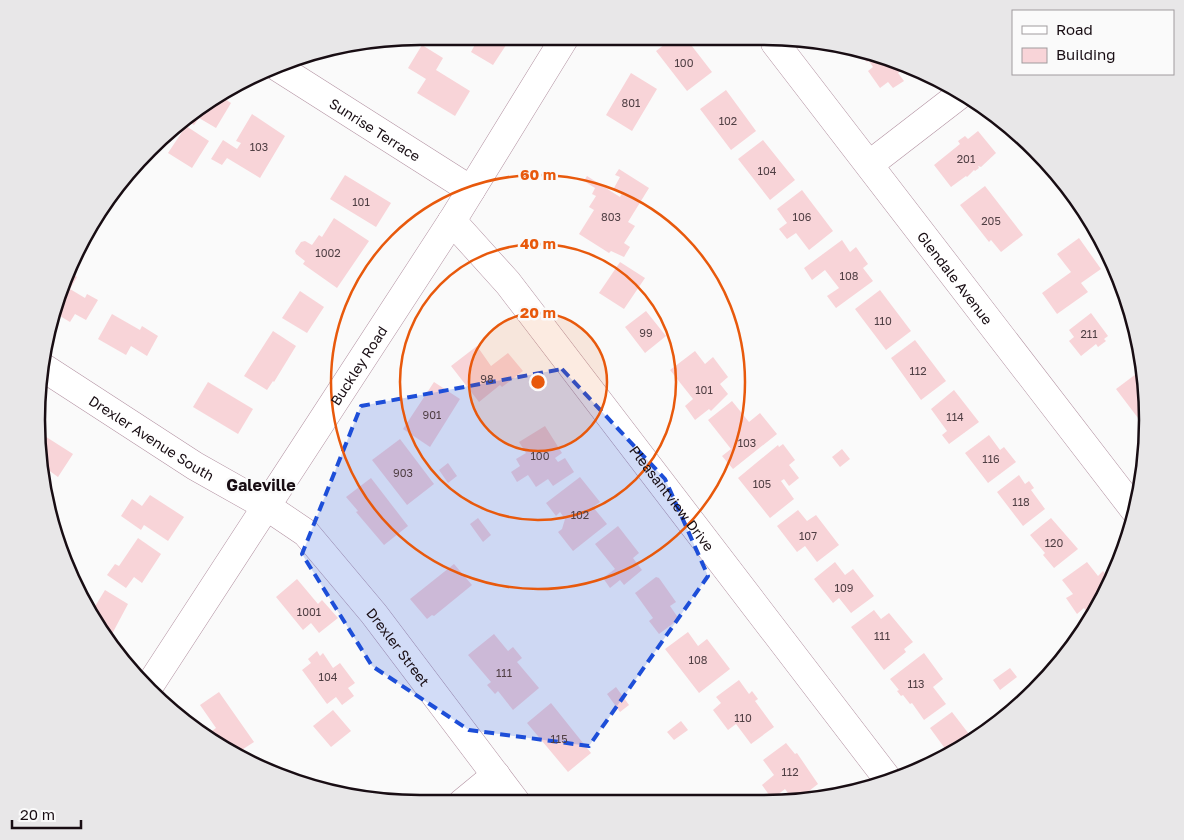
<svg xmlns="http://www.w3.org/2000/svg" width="1184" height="840" font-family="'Golos Text',sans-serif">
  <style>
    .building { fill: #f8d4d8 }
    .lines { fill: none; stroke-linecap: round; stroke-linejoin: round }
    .minor-casing { stroke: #b392a2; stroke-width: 29 }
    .minor { stroke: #fff; stroke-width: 28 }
    .marked { fill: #1d4ed8; fill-opacity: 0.2; stroke: #1d4ed8; stroke-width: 4; stroke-dasharray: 10 6; stroke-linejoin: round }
    .ring { fill: none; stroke: #e8590c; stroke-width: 2.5 }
    .labels { text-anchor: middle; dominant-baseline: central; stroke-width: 5; stroke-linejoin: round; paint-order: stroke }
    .number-label { font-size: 11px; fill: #503f44 }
    .street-label { font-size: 14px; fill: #180d13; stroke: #fafafa }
    .quarter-label { font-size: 16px; font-weight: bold; fill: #180d13; stroke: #fafafa }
    .rim { fill: none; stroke: #180d13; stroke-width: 2.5 }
    .centre { fill: #e8590c; stroke: #fafafa; stroke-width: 2.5 }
    .ring-label { font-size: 15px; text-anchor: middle; font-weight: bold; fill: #e8590c; stroke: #fafafa; stroke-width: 5; stroke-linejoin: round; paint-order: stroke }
  </style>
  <rect width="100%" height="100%" fill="#fafafa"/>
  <!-- building -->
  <path class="building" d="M474 37 509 38 510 39 493 65 471 52 478 39Z
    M669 41H688L712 72 687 91 656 51Z
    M422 45 443 58 436 70 470 91 455 116 417 93 426 79 408 68Z
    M869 55 905 68 898 73 904 81 893 88 888 82 880 88 868 71 873 67 869 61 867 62 864 59Z
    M631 73 657 89 632 131 606 115Z
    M726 90 756 131 731 150 700 109Z
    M219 95 231 103 216 128 199 118 194 125 186 120 207 101Z
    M252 114 285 136 260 178 227 158 222 165 211 159 223 140 237 149 241 143 236 141Z
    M186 126 209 141 192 168 168 153Z
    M978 131 996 153 981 167 978 166 979 168 975 171 974 170 967 177 966 176 951 187 934 165 960 144 958 141 965 136 968 139Z
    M763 140 795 180 770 200 738 159Z
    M619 169 649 188 628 222 635 226 624 243 630 247 624 257 611 251 609 253 579 234 594 210 589 207 596 196 592 194 595 188 584 181 587 176 620 197 622 193 614 188 620 177 615 175Z
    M345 175 391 203 376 227 330 199Z
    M985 186 1023 235 1001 252 991 240 989 242 960 205Z
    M802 190 833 231 809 250 796 233 787 239 779 229 787 223 777 209Z
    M334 218 369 241 337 288 303 264 305 261 296 254 295 251 301 242 305 241 312 245 319 235 322 237Z
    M1079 238 1101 269 1081 283 1088 292 1057 314 1042 293 1071 272 1057 254Z
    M842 240 850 252 856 247 868 264 863 268 873 281 836 308 827 296 839 288 825 270 812 280 804 268Z
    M620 262 645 278 624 309 599 293Z
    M67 271 77 277 70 289 85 298 87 294 98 300 86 320 75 314 70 322 55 313Z
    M880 290 911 331 886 350 855 309Z
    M300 291 324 307 307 333 282 318Z
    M646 311 666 336 645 353 625 327Z
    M1091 313 1108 336 1104 339 1106 341 1098 347 1096 344 1081 356 1069 341 1074 337 1069 330Z
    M112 314 140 330 142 326 158 336 147 356 131 346 126 355 98 339Z
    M273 331 296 346 274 382 273 381 267 390 244 376Z
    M915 340 946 381 921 400 891 358Z
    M477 346 491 366 508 353 523 371 502 387 500 385 479 402 451 366Z
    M695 351 705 364 713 357 728 377 720 384 728 394 711 411 709 409 695 420 685 406 693 399 670 370Z
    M1144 368 1146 412 1138 418 1116 389Z
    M208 382 253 409 238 434 193 407Z
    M434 382 460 399 430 447 403 429Z
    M954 390 979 422 949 444 942 435 947 431 931 409Z
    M732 401 749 422 760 413 777 434 733 469 722 456 731 449 708 420Z
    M545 426 562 453 555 458 558 462 565 458 574 472 553 486 548 479 536 487 528 475 517 482 511 472 520 466 516 459 526 453 519 442Z
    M40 433 73 454 58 477 40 464Z
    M989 435 1000 450 1004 447 1016 462 988 483 965 453Z
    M400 439 434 484 407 505 372 460Z
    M783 444 795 460 789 465 799 478 789 486 784 479 781 481 794 499 770 518 738 478 778 445 779 447Z
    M842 449 850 459 840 467 832 457Z
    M448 463 457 476 448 483 439 470Z
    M1019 475 1025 484 1029 481 1034 488 1031 490 1045 509 1023 526 997 492Z
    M580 477 600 502 593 507 607 524 573 551 558 532 562 529 565 519 560 512 556 516 546 503Z
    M371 478 408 526 384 545 356 512 358 511 346 497Z
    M150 495 184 517 168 541 144 525 141 530 121 516 132 499 142 506Z
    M798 510 807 521 816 515 839 545 817 562 805 546 797 552 777 526Z
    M478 518 491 535 483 542 470 524Z
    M1051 518 1078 549 1054 568 1043 555 1045 553 1030 535Z
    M618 526 639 553 633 558 642 570 624 585 620 580 610 588 603 578 615 569 595 544Z
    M138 538 161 554 142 583 134 577 126 588 107 575 115 564 119 566Z
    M835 562 845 575 853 569 874 596 851 613 839 598 833 603 814 579Z
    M1087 562 1098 576 1103 571 1111 582 1103 598 1086 611 1084 608 1077 614 1066 598 1073 594 1062 580Z
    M454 564 472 585 434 616 432 615 427 619 410 599Z
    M656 577 659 578 676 602 670 606 679 619 659 634 649 621 653 618 635 593Z
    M297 579 318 604 322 600 338 618 319 633 311 623 303 630 276 597Z
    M105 590 128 604 112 634 103 631 91 613Z
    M874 610 881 619 889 613 913 642 904 649 906 652 884 670 851 627Z
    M688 632 698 646 707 639 730 669 699 693 665 649Z
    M494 634 508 651 513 647 522 658 517 662 539 688 513 710 498 691 495 694 487 685 491 682 468 655Z
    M317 651 320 656 323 653 333 668 340 663 355 683 348 688 354 696 342 705 336 697 327 704 302 670 311 663 308 659Z
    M924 653 943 679 933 687 946 704 924 720 912 703 910 704 903 695 901 696 897 691 899 690 890 679Z
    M1010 668 1017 677 1000 690 993 680Z
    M739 680 749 694 752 691 758 699 755 701 774 727 751 744 736 724 728 730 713 710 721 703 716 697Z
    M616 687 629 705 620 712 607 694Z
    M219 692 254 742 237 753 235 751 232 753 205 736 216 728 200 705Z
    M551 703 591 753 568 772 527 723Z
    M333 710 351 731 331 747 313 726Z
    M952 712 972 738 961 746 960 745 949 754 930 728Z
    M681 721 688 730 674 740 667 732Z
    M786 743 795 754 797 753 818 784 796 801H794L785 789 772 799 762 785 774 775 763 760Z"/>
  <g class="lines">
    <defs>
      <g id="minor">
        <path id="s1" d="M775 43 1136 512"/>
        <path id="s2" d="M279 68 471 190"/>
        <path d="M870 164 962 93"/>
        <path id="s3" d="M452 221 508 283 887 778"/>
        <path id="s4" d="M41 366 195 466 266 506 306 533 374 614 516 802"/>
        <path id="s5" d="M148 688 452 221 564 39"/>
        <path d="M462 803 496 775"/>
      </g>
    </defs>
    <!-- minor casing -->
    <use href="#minor" class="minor-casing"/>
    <!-- minor -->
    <use href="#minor" class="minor"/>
  </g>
  <!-- marked area -->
  <path class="marked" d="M562 369 665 479 708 576 589 746 469 730 372 666 302 554 361 406Z"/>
  <!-- distance rings -->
  <circle cx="538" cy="382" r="69" fill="#e8590c" fill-opacity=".12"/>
  <g class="ring">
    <circle cx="538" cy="382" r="69"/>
    <circle cx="538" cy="382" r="138"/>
    <circle cx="538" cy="382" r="207"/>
  </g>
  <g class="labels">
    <!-- number labels -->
    <g class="number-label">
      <text x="684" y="62">100</text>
      <text x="631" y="102">801</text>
      <text x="728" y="120">102</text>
      <text x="259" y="146">103</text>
      <text x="966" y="158">201</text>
      <text x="767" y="170">104</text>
      <text x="361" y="201">101</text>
      <text x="611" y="216">803</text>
      <text x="802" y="216">106</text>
      <text x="991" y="220">205</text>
      <text x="328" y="252">1002</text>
      <text x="849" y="275">108</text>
      <text x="883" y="320">110</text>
      <text x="646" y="332">99</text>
      <text x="1089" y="333">211</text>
      <text x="918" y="370">112</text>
      <text x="487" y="378">98</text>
      <text x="704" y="389">101</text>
      <text x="432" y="414">901</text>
      <text x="955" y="416">114</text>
      <text x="747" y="442">103</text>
      <text x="540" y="455">100</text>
      <text x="991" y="458">116</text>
      <text x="403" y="472">903</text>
      <text x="762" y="483">105</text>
      <text x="1021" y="501">118</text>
      <text x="580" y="514">102</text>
      <text x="808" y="535">107</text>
      <text x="1054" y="542">120</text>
      <text x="844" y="587">109</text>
      <text x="309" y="611">1001</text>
      <text x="882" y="635">111</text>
      <text x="698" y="659">108</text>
      <text x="504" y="672">111</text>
      <text x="328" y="676">104</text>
      <text x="916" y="683">113</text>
      <text x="743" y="717">110</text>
      <text x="559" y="738">115</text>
      <text x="790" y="771">112</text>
    </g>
    <!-- street labels -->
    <g class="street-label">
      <text stroke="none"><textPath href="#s2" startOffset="114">Sunrise Terrace</textPath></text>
      <text stroke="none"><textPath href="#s1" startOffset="296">Glendale Avenue</textPath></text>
      <text stroke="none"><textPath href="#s5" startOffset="385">Buckley Road</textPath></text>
      <text stroke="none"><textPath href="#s4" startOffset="132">Drexler Avenue South</textPath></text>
      <text stroke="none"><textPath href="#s3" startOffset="354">Pleasantview Drive</textPath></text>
      <text stroke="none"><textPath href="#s4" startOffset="460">Drexler Street</textPath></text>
    </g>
    <!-- quarter labels -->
    <g class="quarter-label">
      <text x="261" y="485">Galeville</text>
    </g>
  </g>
  <!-- crop -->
  <path d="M0 0H1184V840H0ZM420 45H764A375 375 0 0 1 1139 420V420A375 375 0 0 1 764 795H420A375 375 0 0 1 45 420V420A375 375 0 0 1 420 45Z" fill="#e8e7e8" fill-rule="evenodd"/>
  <path class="rim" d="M420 45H764A375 375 0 0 1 1139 420V420A375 375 0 0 1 764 795H420A375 375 0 0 1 45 420V420A375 375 0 0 1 420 45Z"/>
  <circle cx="538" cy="382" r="8" class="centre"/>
  <g class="ring-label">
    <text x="538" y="180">60 m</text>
    <text x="538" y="249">40 m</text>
    <text x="538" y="318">20 m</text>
  </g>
  <!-- legend -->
  <rect x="1012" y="10" width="162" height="65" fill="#fafafa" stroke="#a09b9e"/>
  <rect x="1022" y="26" width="25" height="8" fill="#ffffff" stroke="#a09b9e"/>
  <text x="1056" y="35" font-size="15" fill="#180d13">Road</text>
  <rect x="1022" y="48" width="25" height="15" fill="#f8d4d8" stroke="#a09b9e"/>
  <text x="1056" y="60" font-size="15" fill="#180d13">Building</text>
  <!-- scale -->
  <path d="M12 820v8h69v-8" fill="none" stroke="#180d13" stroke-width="2.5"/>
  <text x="20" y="820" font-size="15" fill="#180d13" stroke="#fafafa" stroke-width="4" paint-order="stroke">20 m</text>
</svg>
